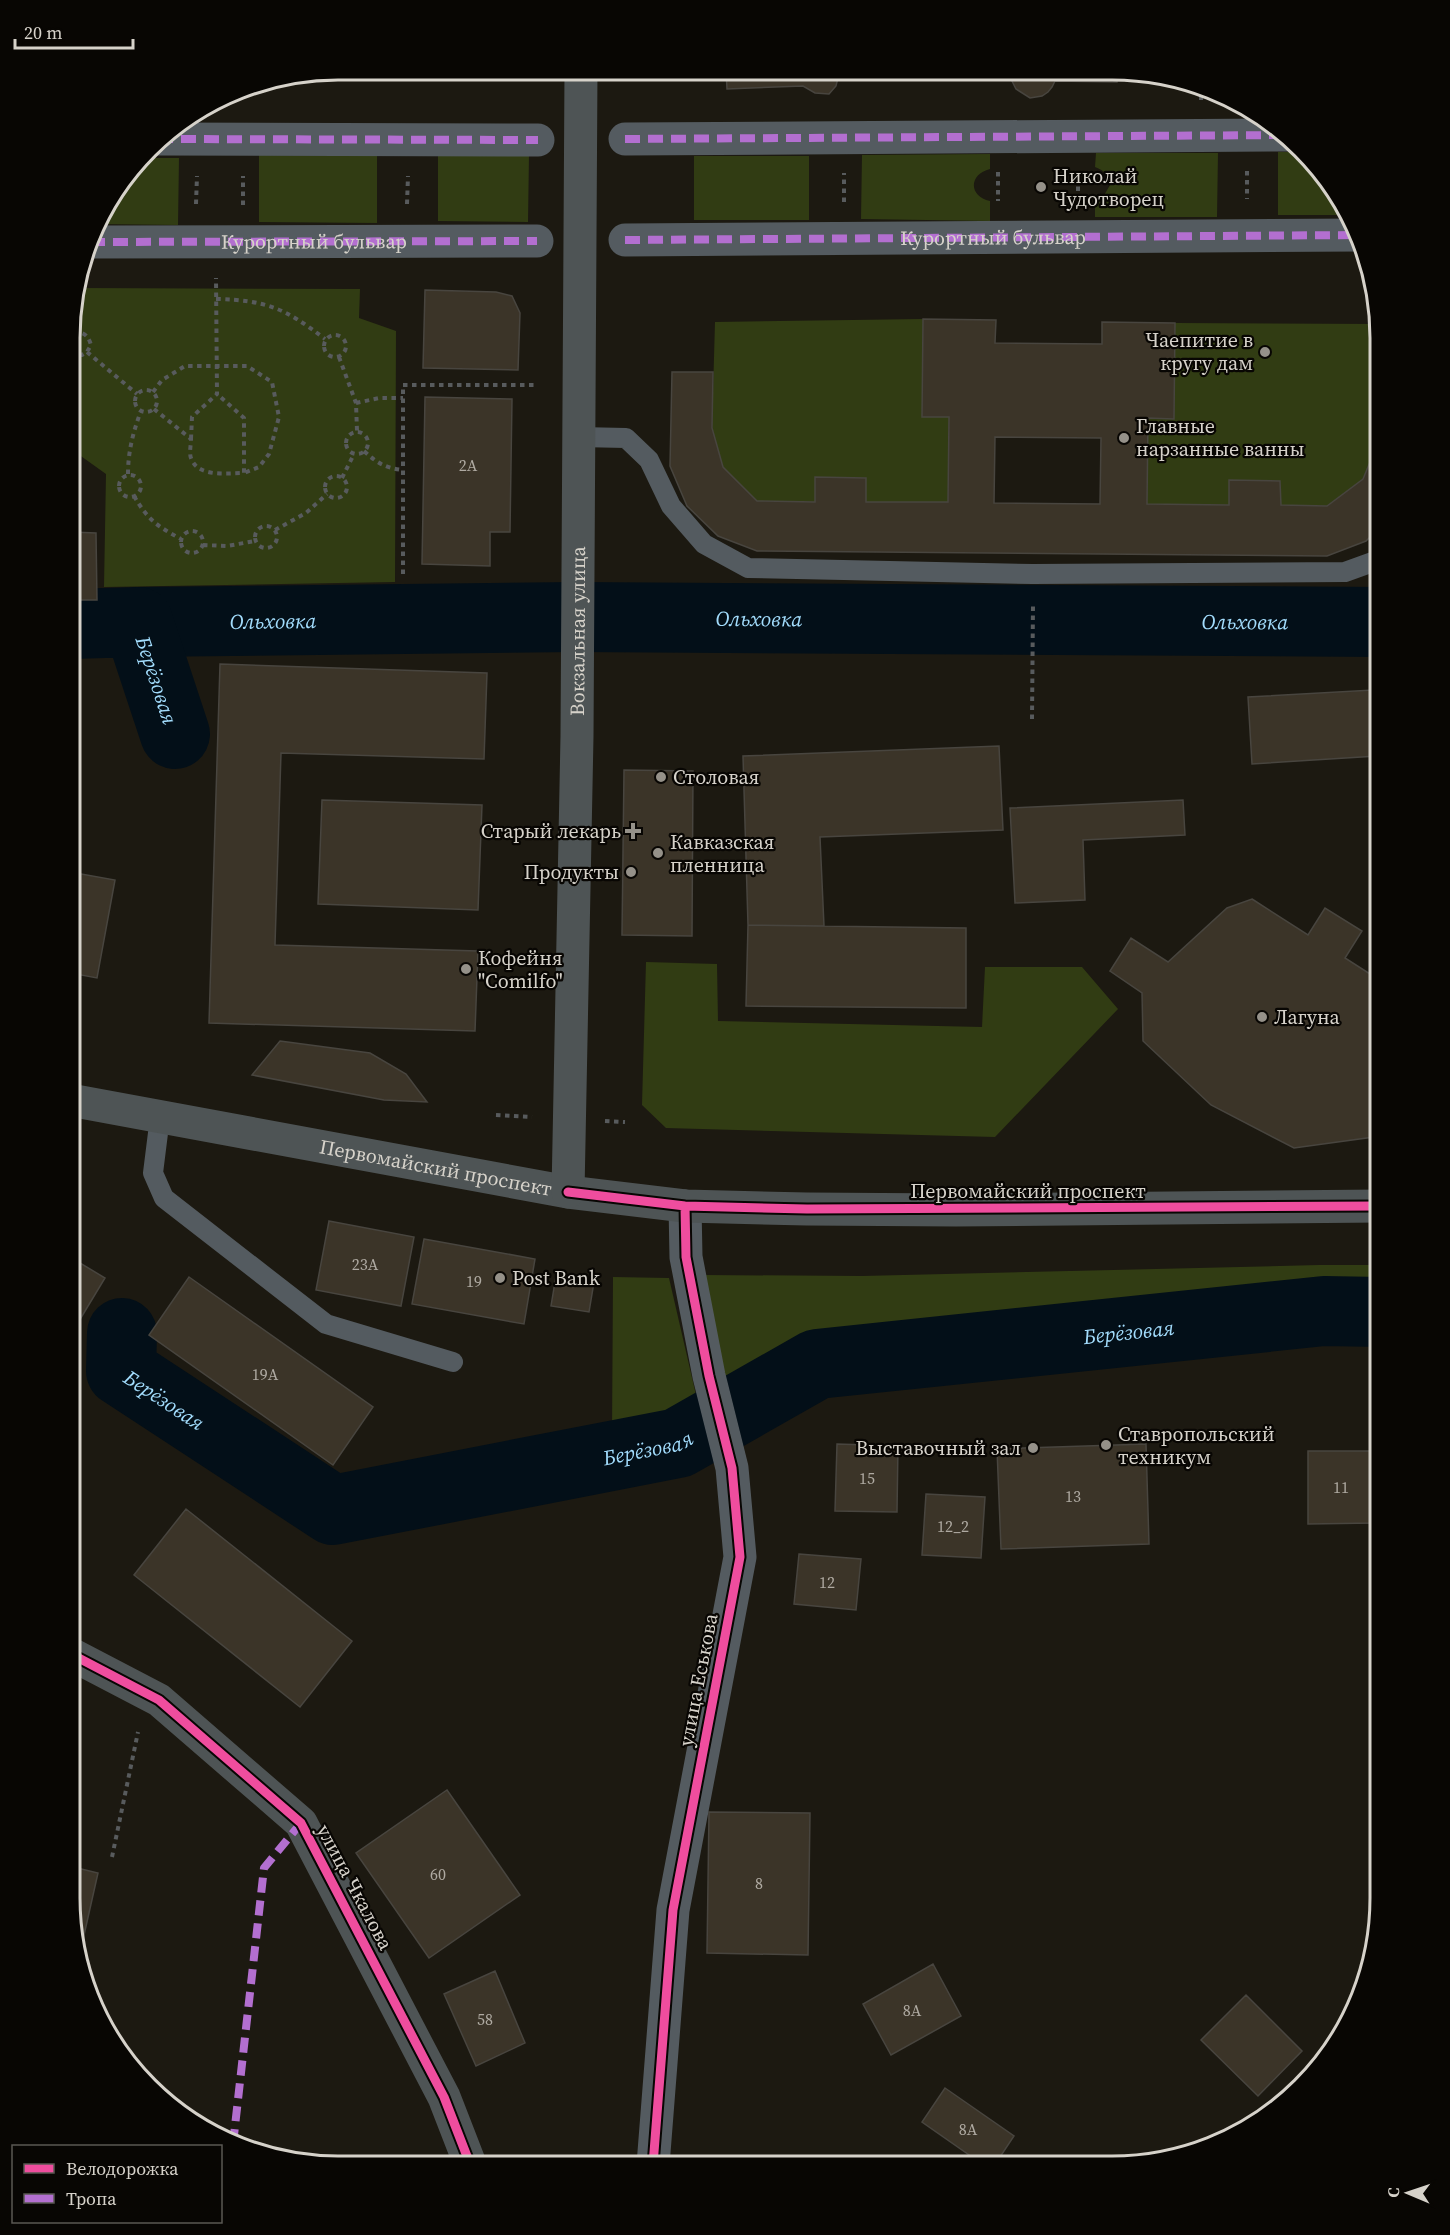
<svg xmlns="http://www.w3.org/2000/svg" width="1450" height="2235" font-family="'Source Serif 4',serif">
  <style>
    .green { fill: #313c13 }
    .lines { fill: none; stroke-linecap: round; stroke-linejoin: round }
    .river { stroke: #030f18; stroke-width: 70 }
    .building { fill: #3b3428; stroke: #48453f; stroke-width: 1.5; fill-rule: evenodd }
    .path { stroke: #585b5d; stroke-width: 4; stroke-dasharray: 4.5 4.5; stroke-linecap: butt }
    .lane { stroke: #545b60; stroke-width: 20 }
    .street { stroke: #545b60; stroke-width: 33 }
    .secondary { stroke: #4e5455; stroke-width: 33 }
    .quiet { stroke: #b36fd0; stroke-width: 8; stroke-dasharray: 15 8; stroke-linecap: butt }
    .cycleway-casing { stroke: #080603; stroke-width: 13 }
    .cycleway { stroke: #ef4d9e; stroke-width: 9 }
    .poi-dot { fill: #959189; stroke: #080603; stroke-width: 2 }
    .labels { text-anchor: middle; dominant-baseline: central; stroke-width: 4.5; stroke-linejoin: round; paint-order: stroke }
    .number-label { font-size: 16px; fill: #afaaa2 }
    .poi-label { font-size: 20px; fill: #d6d2ca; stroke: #080603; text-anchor: start }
    .street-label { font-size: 20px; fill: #d6d2ca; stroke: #080603 }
    .water-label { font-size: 21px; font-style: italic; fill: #a2dcfc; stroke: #080603 }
    .rim { fill: none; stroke: #d6d2ca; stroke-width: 3 }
  </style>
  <rect width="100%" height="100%" fill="#1c1911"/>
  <!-- green -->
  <path class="green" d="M1278 152H1304L1325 174 1349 215H1278Z
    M1096 153H1218L1217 217H1095V203L1102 199 1110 185C1108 175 1105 171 1095 167Z
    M990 154V169C969 174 968 196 990 201V221L861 219 862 155Z
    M259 155 377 156V223L259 222Z
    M438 155H529L528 222 438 221Z
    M694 156H809V220H694Z
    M143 158H179L178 225 95 224 97 219Z
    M76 288 360 289 359 318 396 331 395 582 104 587 106 474 71 449V303Z
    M923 319 949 417 948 502H866V478L816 477 815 502 757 501 723 467 712 428 715 322Z
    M1175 323 1378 324 1381 338 1380 438 1363 479 1327 506 1281 505 1280 481 1230 480 1229 505 1147 504 1148 418H1174Z
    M646 962 717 964 718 1021 982 1027 985 967H1082L1118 1009 995 1137 666 1128 642 1105Z
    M1319 1265H1381V1297H1320L817 1349 728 1397 703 1275 862 1276Z
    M613 1277 669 1278 699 1408 675 1423 612 1435Z"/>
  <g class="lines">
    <!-- river -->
    <g class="river">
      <path id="s1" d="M138 622 576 617 1381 622"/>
      <path id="s2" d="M71 624 138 622 175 734"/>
      <path id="s3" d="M122 1333 121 1371 333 1510 678 1443 817 1364 1324 1311 1381 1312"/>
    </g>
  </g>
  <!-- building -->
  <path class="building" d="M726 70H838L839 74 836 86 829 94 815 93 803 86 727 89Z
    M1011 71H1118L1117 82 1055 81 1052 87 1048 92 1042 96 1030 98 1016 89 1011 79Z
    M1180 80 1196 84H1180Z
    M425 290 496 292 512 296 520 313 518 370 423 368Z
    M923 319 996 320 995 343 1102 344V322L1175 323 1174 419 1148 418 1147 504 1229 505V480L1280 481 1281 505 1327 506 1363 479 1380 438 1381 419V526L1366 541 1327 556 757 551 718 536 687 506 670 466 672 372H713L712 428 723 467 757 501 815 502V477L866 478V502H948L949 417H922ZM995 437 1101 438 1100 504 994 503Z
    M425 397 512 399 510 532H490V566L422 564Z
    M71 532 96 533 97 600H71Z
    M220 664 487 673 484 759 281 753 275 945 478 951 475 1031 209 1023Z
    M1373 690 1377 756 1252 764 1248 697Z
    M999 746 1003 830 820 837 824 926 748 925 743 756Z
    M624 770 693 771 692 936 622 935Z
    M322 800 482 805 478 910 318 904Z
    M1183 800 1185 835 1083 840 1085 900 1015 903 1010 808Z
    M70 872 115 880 97 978 70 973Z
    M1252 899 1308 935 1325 908 1362 931 1345 958 1381 981V1136L1294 1148 1211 1105 1143 1041 1142 993 1110 971 1131 938 1168 962 1227 908Z
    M748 925 966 928V1008L746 1006Z
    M280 1041 370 1053 406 1074 427 1102 384 1100 252 1075Z
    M329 1221 414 1237 401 1306 316 1290Z
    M424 1239 535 1259 524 1324 412 1304Z
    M70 1257 105 1278 70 1336Z
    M556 1276 594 1282 589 1312 551 1306Z
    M189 1277 373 1407 333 1465 149 1335Z
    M837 1444 898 1446 897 1512 835 1511Z
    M1146 1444 1149 1544 1001 1549 997 1449Z
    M1308 1451H1373L1374 1523 1308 1524Z
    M926 1494 985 1497 981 1558 922 1555Z
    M186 1509 352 1641 300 1707 134 1575Z
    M799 1554 861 1559 856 1610 794 1604Z
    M447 1790 520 1895 429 1958 356 1853Z
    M709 1812 810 1813 808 1955 707 1953Z
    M69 1866 98 1873 80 1953 69 1897Z
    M933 1964 961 2016 891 2055 863 2004Z
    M495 1971 525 2043 476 2066 444 1994Z
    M1246 1995 1302 2051 1258 2096 1201 2040Z
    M945 2088 1014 2136 994 2166H985L922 2122Z"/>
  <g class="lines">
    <!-- path -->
    <path class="path" d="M1201 100V86
      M1247 171V199
      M998 172V201
      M1078 200V172
      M844 202V173
      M196 204 197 176
      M407 204 408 176
      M243 205V176
      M216 299C267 300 286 309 325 339
      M324 346a11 11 0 1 1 22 0a11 11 0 1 1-22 0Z
      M71 351 82 355 87 352 91 345C88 334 81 329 71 336
      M87 352 137 394
      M339 357 356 403 357 431
      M135 401a11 11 0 1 1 22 0a11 11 0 1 1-22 0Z
      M153 392 162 380 185 366H247L272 382 279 417 269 454 259 467 244 473
      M356 403 379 398H403
      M154 409 191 439C191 445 189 453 191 458 198 478 227 473 244 473V418L217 394
      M346 443a11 11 0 1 1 22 0a11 11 0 1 1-22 0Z
      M191 439 192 417 217 394 216 278
      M364 451C377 463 385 468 403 470
      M128 474C128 452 133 432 141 411
      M119 486a11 11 0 1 1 22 0a11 11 0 1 1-22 0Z
      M325 487a11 11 0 1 1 22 0a11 11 0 1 1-22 0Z
      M342 478 354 454
      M134 496C148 520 157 526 181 539
      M255 537a11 11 0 1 1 22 0a11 11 0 1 1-22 0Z
      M275 530 306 513 327 494
      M181 542a11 11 0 1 1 22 0a11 11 0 1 1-22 0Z
      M203 545 227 546 255 541
      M403 574V385H536
      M1032 719 1033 604
      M496 1115 532 1117
      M605 1121 625 1122
      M112 1857 138 1732"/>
    <!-- lane -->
    <path class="lane" d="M579 437 626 438 649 460 671 506 704 544 748 568 1033 574 1345 572 1381 559
      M160 1117 153 1173 164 1198 326 1324 453 1362"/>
    <!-- street -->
    <g class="street">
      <path d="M158 139 538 140"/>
      <path d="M625 139 1286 135"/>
      <path id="s4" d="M625 240 1360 235"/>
      <path id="s5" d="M90 242 537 241"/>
      <path d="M653 2165 673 1910 740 1557 732 1468 709 1376 686 1257 685 1206"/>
    </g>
    <!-- secondary -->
    <g class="secondary">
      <path id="s6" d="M70 1100 568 1192 685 1206 807 1209 956 1210 1381 1206"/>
      <path id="s7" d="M568 1192 577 736 581 70"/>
      <path d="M69 1653 159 1700 301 1823 444 2097 470 2164"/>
    </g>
    <!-- quiet -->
    <path class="quiet" d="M158 139 538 140
      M625 139 1286 135
      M625 240 1360 235
      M90 242 537 241
      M233 2144 264 1868 301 1823"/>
    <defs>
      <path id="cycleway" d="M568 1192 685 1206 807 1209 1381 1206
        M69 1653 159 1700 301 1823 444 2097 470 2164
        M653 2165 673 1910 740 1557 732 1468 709 1376 686 1257 685 1206"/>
    </defs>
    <!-- cycleway casing -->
    <use href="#cycleway" class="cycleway-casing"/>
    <!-- cycleway -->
    <use href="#cycleway" class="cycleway"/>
  </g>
  <!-- markers -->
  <g class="poi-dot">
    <circle cx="1041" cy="187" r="6"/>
    <circle cx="1265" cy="352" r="6"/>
    <circle cx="1124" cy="438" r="6"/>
    <circle cx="661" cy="777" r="6"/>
    <path d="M630 822h6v6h6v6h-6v6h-6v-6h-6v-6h6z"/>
    <circle cx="658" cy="853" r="6"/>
    <circle cx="631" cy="872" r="6"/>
    <circle cx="466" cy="969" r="6"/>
    <circle cx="1262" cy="1017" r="6"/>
    <circle cx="500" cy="1278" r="6"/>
    <circle cx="1106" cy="1445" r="6"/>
    <circle cx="1033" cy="1448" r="6"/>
  </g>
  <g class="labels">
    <!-- number labels -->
    <g class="number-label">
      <text x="468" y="465">2А</text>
      <text x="365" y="1264">23А</text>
      <text x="474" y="1281">19</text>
      <text x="265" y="1374">19А</text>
      <text x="867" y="1478">15</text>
      <text x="1341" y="1487">11</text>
      <text x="1073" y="1496">13</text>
      <text x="953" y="1526">12_2</text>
      <text x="827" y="1582">12</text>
      <text x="438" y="1874">60</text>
      <text x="759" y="1883">8</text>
      <text x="912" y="2010">8А</text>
      <text x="485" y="2019">58</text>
      <text x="968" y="2129">8А</text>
    </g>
    <!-- poi labels -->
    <g class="poi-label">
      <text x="1053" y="176">Николай<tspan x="1053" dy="23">Чудотворец</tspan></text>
      <text x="1253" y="340" text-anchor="end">Чаепитие в<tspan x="1253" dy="23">кругу дам</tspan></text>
      <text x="1136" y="426">Главные<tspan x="1136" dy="23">нарзанные ванны</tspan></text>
      <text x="673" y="777">Столовая</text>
      <text x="621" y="831" text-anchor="end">Старый лекарь</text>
      <text x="670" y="842">Кавказская<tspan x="670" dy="23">пленница</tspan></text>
      <text x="619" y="872" text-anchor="end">Продукты</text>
      <text x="478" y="958">Кофейня<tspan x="478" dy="23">"Comilfo"</tspan></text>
      <text x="1274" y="1017">Лагуна</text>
      <text x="512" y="1278">Post Bank</text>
      <text x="1118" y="1434">Ставропольский<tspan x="1118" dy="23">техникум</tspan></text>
      <text x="1021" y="1448" text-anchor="end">Выставочный зал</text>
    </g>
    <!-- street labels -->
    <g class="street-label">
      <text stroke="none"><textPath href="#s4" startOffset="368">Курортный бульвар</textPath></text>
      <text stroke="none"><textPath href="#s5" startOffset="224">Курортный бульвар</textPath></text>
      <text stroke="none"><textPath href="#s7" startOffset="561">Вокзальная улица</textPath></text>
      <text stroke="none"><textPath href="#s6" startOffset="372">Первомайский проспект</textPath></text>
      <text x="1028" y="1191">Первомайский проспект</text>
      <text transform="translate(698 1680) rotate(-79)">улица Еськова</text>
      <text transform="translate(355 1887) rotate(62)">улица Чкалова</text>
    </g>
    <!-- water labels -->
    <g class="water-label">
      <text stroke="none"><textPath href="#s1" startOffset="621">Ольховка</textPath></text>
      <text stroke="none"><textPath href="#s1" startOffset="135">Ольховка</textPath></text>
      <text stroke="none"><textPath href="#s1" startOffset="1107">Ольховка</textPath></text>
      <text stroke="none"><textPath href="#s2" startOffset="128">Берёзовая</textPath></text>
      <text stroke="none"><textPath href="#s3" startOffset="1116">Берёзовая</textPath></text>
      <text stroke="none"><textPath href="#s3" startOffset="90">Берёзовая</textPath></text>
      <text stroke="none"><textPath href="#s3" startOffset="612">Берёзовая</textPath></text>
    </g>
  </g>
  <!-- crop -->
  <path d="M0 0H1450V2235H0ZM338 80H1112A258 258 0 0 1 1370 338V1898A258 258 0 0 1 1112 2156H338A258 258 0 0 1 80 1898V338A258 258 0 0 1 338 80Z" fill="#080603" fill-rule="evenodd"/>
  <path class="rim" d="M338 80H1112A258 258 0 0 1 1370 338V1898A258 258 0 0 1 1112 2156H338A258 258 0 0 1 80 1898V338A258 258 0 0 1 338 80Z"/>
  <!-- legend -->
  <rect x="12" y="2145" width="210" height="78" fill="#080603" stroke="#5a5853" stroke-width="1.5"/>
  <rect x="24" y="2164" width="30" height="9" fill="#ef4d9e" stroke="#5a5853" stroke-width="1.5"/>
  <text x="66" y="2175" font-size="18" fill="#d6d2ca">Велодорожка</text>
  <rect x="24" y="2194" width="30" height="9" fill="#b36fd0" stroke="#5a5853" stroke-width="1.5"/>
  <text x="66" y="2205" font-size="18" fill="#d6d2ca">Тропа</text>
  <!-- north arrow -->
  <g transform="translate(1408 2193) rotate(272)" stroke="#080603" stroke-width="4.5" paint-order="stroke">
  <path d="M0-4.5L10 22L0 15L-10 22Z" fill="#d6d2ca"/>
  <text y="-9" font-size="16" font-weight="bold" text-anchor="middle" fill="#d6d2ca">С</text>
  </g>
  <!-- scale -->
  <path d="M15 39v9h118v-9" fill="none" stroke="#d6d2ca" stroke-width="3"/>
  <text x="24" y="39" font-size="18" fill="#d6d2ca" stroke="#080603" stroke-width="4.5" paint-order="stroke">20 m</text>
</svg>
